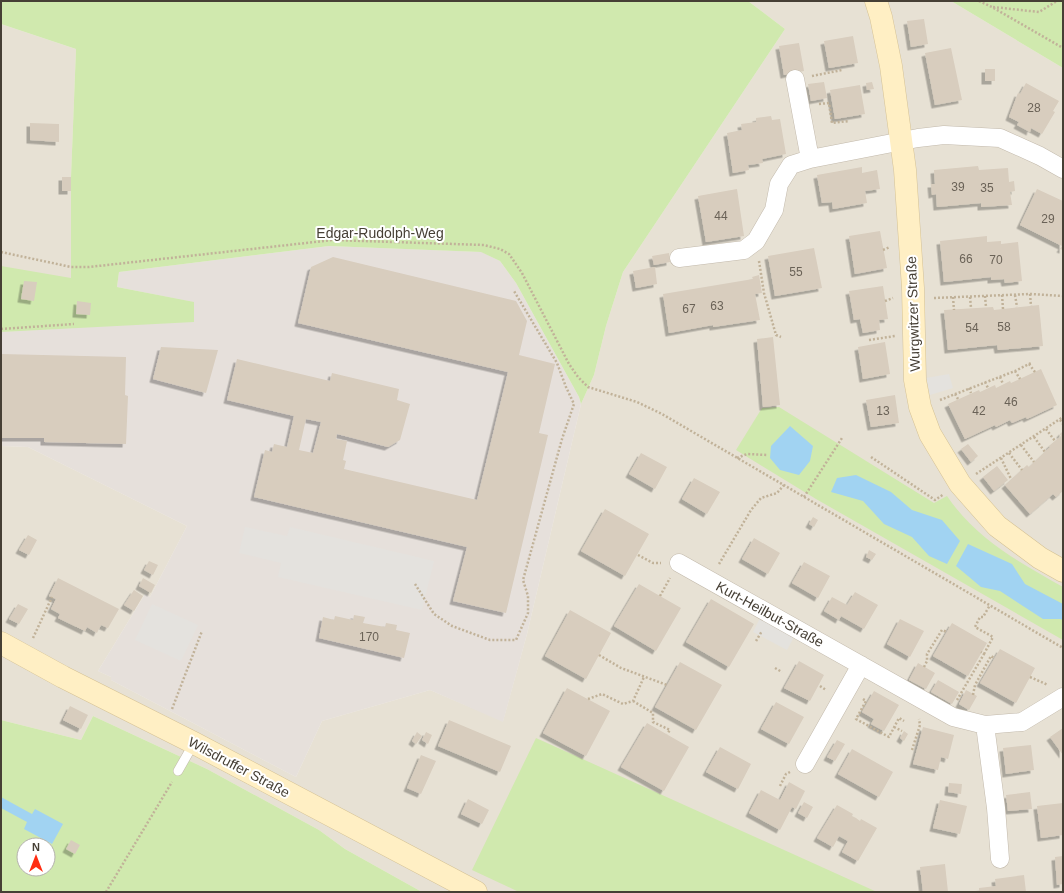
<svg xmlns="http://www.w3.org/2000/svg" width="1064" height="893" font-family="Arial,sans-serif">
  <style>
    .residential { fill: #e7e1d4 }
    .industrial { fill: #e6e0db }
    .green { fill: #d0e9ae; fill-rule: evenodd }
    .parking { fill: #e4e2de }
    .water { fill: #a1d3f2 }
    .building { fill: #d8cdbe; fill-rule: evenodd; filter: url(#shadow) }
    .lines { fill: none; stroke-linecap: round; stroke-linejoin: round }
    .lane-casing { stroke: #c2b9ab; stroke-width: 10 }
    .street-casing { stroke: #c2b9ab; stroke-width: 19 }
    .secondary-casing { stroke: #d5c295; stroke-width: 23 }
    .path { stroke: #c1b299; stroke-width: 2.5; stroke-dasharray: 2 2; stroke-linecap: butt }
    .lane { stroke: #fff; stroke-width: 9 }
    .street { stroke: #fff; stroke-width: 18 }
    .secondary { stroke: #ffefc4; stroke-width: 22 }
    .labels { text-anchor: middle; dominant-baseline: central; stroke-width: 4; stroke-linejoin: round; paint-order: stroke }
    .number-label { font-size: 12px; fill: #6a6257 }
    .street-label { font-size: 14px; fill: #463f35; stroke: #fff }
  </style>
  <defs>
    <filter id="shadow"><feDropShadow dx="-3.5" dy="3.5" stdDeviation="0" flood-color="#0004"/></filter>
  </defs>
  <rect width="100%" height="100%" fill="#f3efe6"/>
  <!-- residential -->
  <path class="residential" d="M748 1H951L1063 68V892H422L345 849 319 830 207 769 93 716 81 740 1 720V446L28 447 187 526 150 597 145 594 98 671 111 677V680L296 777 322 721 430 690 503 721 527 634 581 404 594 375 606 326 623 272 785 29Z
    M1 24 76 49 71 177V279L194 302V322L1 332Z"/>
  <!-- industrial -->
  <path class="industrial" d="M329 246 482 252 500 261 516 283 579 397 581 404 527 634 503 722 430 690 322 721 296 777 111 680V677L98 671 145 594 150 597 187 526 28 447 1 446V332L74 328 193 302 117 287 119 272Z"/>
  <!-- green -->
  <path class="green" d="M1 1H748L785 29 623 272 606 326 594 375 581 404 579 397 516 283 500 261 481 252 329 246 119 272 117 287 194 302V322L1 332V266L71 278V177L76 49 1 24Z
    M951 1H1063V68Z
    M779 407 934 503 947 496C977 540 1018 561 1063 587V640L816 499 736 450 762 408Z
    M93 716 207 769 319 830 345 849 422 892H1V720L81 740ZM24 845H48V869H24Z
    M536 738 877 892H519L472 870Z"/>
  <!-- parking -->
  <path class="parking" d="M949 374 953 388 930 395 926 378Z
    M245 527 287 536 290 527 434 561 422 610 278 577 281 563 239 553Z
    M152 604 198 625 181 661 135 640Z
    M760 618 794 637 787 650 753 632Z"/>
  <!-- water -->
  <path class="water" d="M790 426 813 446 810 461 799 475 780 470 770 458 771 446Z
    M856 475 891 492 912 510 942 520 960 541 947 564 929 556 912 537 884 524 863 501 831 492 837 478Z
    M968 544 1012 564 1025 584 1063 604V620L1060 619H1043L1000 591 981 587 956 566Z
    M1 797 32 814 35 809 63 824 52 844 24 829 27 822 1 808Z"/>
  <!-- building -->
  <path class="building" d="M924 19 928 44 911 47 907 21Z
    M853 36 858 63 829 68 824 41Z
    M799 43 804 71 784 75 779 46Z
    M951 48 962 100 935 105 925 53Z
    M985 69H995V81H985Z
    M824 82 827 98 811 101 808 84Z
    M872 82 874 89 867 90 866 83Z
    M1026 83 1059 101 1053 111 1055 112 1042 134 1031 128 1030 132 1017 125 1019 122 1009 117 1018 93 1020 94Z
    M860 85 865 114 835 119 830 90Z
    M771 116 772 120 780 119 786 154 762 159 763 163 748 165 749 170 733 173 727 133 742 130 741 124 756 122V118Z
    M30 123 59 124V142L30 140Z
    M978 166 979 170 1008 168 1009 182 1014 181 1015 191 1010 192 1012 205 981 207V203L937 207 936 194 932 195 931 184H935L934 170Z
    M862 167V173L877 170 880 189 865 191 867 203 833 209 832 202 822 203 817 175Z
    M62 177H71V191H62Z
    M737 189 744 236 706 242 698 196Z
    M1037 189 1063 201V250L1060 249 1062 246 1020 225Z
    M880 231 887 268 855 274 849 236Z
    M987 236V242L1001 241V244L1018 242 1022 281 1005 283 1004 279 991 280V277L944 282 940 241Z
    M814 248 822 288 775 296 768 256Z
    M669 253 670 262 654 265 652 256Z
    M333 257 516 301 527 321 519 355 555 364 539 433 548 435 506 613 453 601 467 547 254 497 265 450 272 452 274 444 287 447 294 416 227 400 237 359 330 381 332 373 399 389 397 400 410 404 400 440 388 447 337 434 336 439 347 441 343 460 346 461 344 469 477 500 508 372 298 323 311 267ZM306 419 321 422 313 453 299 450Z
    M655 267 657 284 636 288 633 271Z
    M759 275 762 293 755 294 760 320 713 327V325L669 333 663 294 753 279 752 277Z
    M24 281 37 282 34 301 21 299Z
    M883 286 888 319 879 320 880 330 863 333 860 319 854 320 849 291Z
    M77 301 91 303 90 315 76 314Z
    M1039 305 1043 346 998 350 997 345 948 350 944 310 993 307 994 310Z
    M773 337 780 405 763 407 757 339Z
    M885 342 890 374 863 379 858 347Z
    M161 347 218 350 206 393 153 379Z
    M1 354 126 357 125 395 128 396 126 444 44 442V438H1Z
    M1041 369 1057 405 1027 419 1026 417 1012 423 1010 420 996 427 995 425 965 439 948 404 979 390 980 392 995 385 996 388 1010 381 1011 383Z
    M895 395 899 423 871 427 866 400Z
    M1063 431V491L1056 497 1053 494 1030 514 1005 485 1027 465 1029 467 1050 447 1049 446 1061 436 1060 434Z
    M968 444 978 456 971 462 961 449Z
    M641 453 667 467 655 489 629 474Z
    M997 466 1008 480 994 491 983 477Z
    M694 478 720 492 707 514 682 499Z
    M605 509 649 534 625 576 581 551Z
    M813 517 818 520 814 527 809 524Z
    M28 535 37 540 29 555 19 550Z
    M754 538 780 553 768 574 742 559Z
    M869 550 876 554 872 560 866 557Z
    M149 561 158 565 153 575 144 570Z
    M804 562 830 576 818 598 792 583Z
    M58 578 119 609 108 628 101 625 97 633 87 627 85 631 58 618 60 614 51 609 56 599 49 596Z
    M143 578 155 585 151 593 139 586Z
    M639 584 681 608 656 651 614 626Z
    M134 590 143 596 134 611 124 605Z
    M855 592 878 605 864 629 841 616 839 620 824 611 832 597 847 605Z
    M711 599 754 624 729 667 686 642Z
    M18 604 28 609 19 624 9 619Z
    M570 610 611 633 586 679 545 656Z
    M354 615 365 617 363 623 385 627 386 623 397 625 396 630 410 633 404 658 319 638 323 617 334 620 335 616 353 620Z
    M900 619 924 631 910 657 887 644Z
    M952 623 987 643 968 676 933 656Z
    M1000 649 1035 668 1016 703 980 683Z
    M799 661 824 675 810 701 784 688Z
    M680 662 722 685 696 730 655 707Z
    M918 663 935 673 926 689 909 680Z
    M938 680 959 692 952 704 931 692Z
    M567 688 610 711 586 756 543 733Z
    M966 690 977 696 969 710 959 704Z
    M874 691 899 705 884 731 871 724 874 719 862 712Z
    M776 702 804 717 789 744 761 729Z
    M70 706 88 715 81 729 63 720Z
    M449 720 511 746 500 772 438 746Z
    M647 723 689 747 664 791 621 767Z
    M923 727 954 735 948 759 941 757 938 770 913 764Z
    M1063 728V755L1050 737Z
    M904 731 908 734 904 741 900 738Z
    M417 732 422 736 416 744 412 741Z
    M426 732 432 735 428 744 422 740Z
    M837 740 845 744 835 761 827 757Z
    M1031 745 1034 770 1006 774 1003 748Z
    M720 747 751 764 738 789 706 772Z
    M852 749 893 772 879 797 838 774Z
    M421 755 436 761 421 794 407 788Z
    M789 782 805 791 796 809 792 807 780 830 749 813 761 790 780 800Z
    M949 783 962 784 961 794 948 792Z
    M1030 792 1032 809 1008 811 1006 795Z
    M468 799 489 810 482 824 461 814Z
    M940 800 967 806 960 834 933 828Z
    M804 802 813 807 807 818 798 813Z
    M1063 803V835L1041 838 1037 806Z
    M837 805 853 814 852 816 856 818 860 821 861 819 877 828 858 861 842 852 848 841 839 836 833 847 817 838Z
    M71 840 80 845 75 854 66 849Z
    M1063 856V884L1057 885 1055 857Z
    M945 864 948 892H923L920 867Z
    M1024 875 1026 892H979V888L996 886 995 879Z"/>
  <g class="lines">
    <defs>
      <path id="lane" d="M178 771 194 743"/>
      <path id="street" d="M795 79 810 159
        M679 258 744 250 756 241 774 210 779 184 791 165 810 159 918 138 944 135 1000 138 1040 156 1063 169
        M679 563 953 717 985 725 1022 722 1063 697
        M985 725 996 808 1000 859
        M805 764 861 665"/>
      <path id="secondary" d="M876 1 881 17 891 66 905 170 913 288 915 380 920 407 930 434 960 484 997 526 1040 558 1063 571
        M1 643 63 677 194 743 476 892"/>
    </defs>
    <!-- lane casing -->
    <use href="#lane" class="lane-casing"/>
    <!-- street casing -->
    <use href="#street" class="street-casing"/>
    <!-- secondary casing -->
    <use href="#secondary" class="secondary-casing"/>
    <!-- path -->
    <path class="path" d="M979 1 992 7 1063 48
      M993 7 1039 12 1057 1
      M812 76 842 70
      M819 104 829 103 832 123 849 121
      M883 250 890 247
      M1 252 71 267H89L333 240 484 245 500 249 509 254 522 273 569 364 578 377 588 387 637 402 662 414 1063 648
      M759 261 764 293 776 335 781 337
      M1030 294 1031 306
      M1002 295 1003 309
      M1015 295 1017 307
      M985 296 986 307
      M953 297 954 310
      M970 297 971 308
      M934 298 1030 294 1063 296
      M885 301 893 298
      M1 329 74 324
      M869 340 895 336
      M1029 364 1035 372
      M1015 371 1020 379
      M1000 377 1003 384
      M985 382 988 388
      M969 388 971 393
      M955 394 958 399
      M940 400 1015 371 1031 363
      M1060 420 1063 424
      M1046 429 1055 441
      M1034 437 1045 452
      M1021 445 1034 462
      M1009 453 1022 470
      M871 457 935 500 944 494
      M737 458 747 454 768 455
      M1001 458 1011 479
      M976 474 1063 417
      M804 497 842 438
      M638 555 653 563H661
      M719 564 751 510 761 498 777 493 784 485
      M415 584 434 614 452 626 490 640H516L528 613V596L523 580 562 439 574 404 566 387 557 363 514 291
      M660 596 670 578
      M33 638 52 597
      M756 641 762 631
      M984 654 993 637 975 627 980 617H983L990 605
      M599 655 621 668 667 685
      M924 667 927 661V654L942 630 947 632
      M775 668 782 672
      M1030 677 1048 685
      M820 686 826 690
      M973 695 975 685 991 656 994 658
      M588 699 602 694 623 704 633 701 644 677
      M863 699 866 701 856 719 889 737 899 718 904 721
      M957 700 984 654 981 652
      M633 701 653 713V722L670 730 667 734
      M172 709 202 631
      M894 727 902 731
      M912 750 920 725 919 719
      M780 786 786 774 790 772
      M106 892 172 782"/>
    <!-- lane -->
    <use href="#lane" class="lane"/>
    <!-- street -->
    <use href="#street" class="street"/>
    <!-- secondary -->
    <use href="#secondary" class="secondary"/>
  </g>
  <g class="labels">
    <!-- number labels -->
    <g class="number-label">
      <text x="1034" y="108">28</text>
      <text x="958" y="187">39</text>
      <text x="987" y="188">35</text>
      <text x="721" y="216">44</text>
      <text x="1048" y="219">29</text>
      <text x="966" y="259">66</text>
      <text x="996" y="260">70</text>
      <text x="796" y="272">55</text>
      <text x="717" y="306">63</text>
      <text x="689" y="309">67</text>
      <text x="1004" y="327">58</text>
      <text x="972" y="328">54</text>
      <text x="1011" y="402">46</text>
      <text x="883" y="411">13</text>
      <text x="979" y="411">42</text>
      <text x="369" y="637">170</text>
    </g>
    <!-- street labels -->
    <g class="street-label">
      <text x="380" y="233">Edgar-Rudolph-Weg</text>
      <text transform="translate(913 314) rotate(-92)">Wurgwitzer Straße</text>
      <text transform="translate(770 614) rotate(29)">Kurt-Heilbut-Straße</text>
      <text transform="translate(239 767) rotate(28)">Wilsdruffer Straße</text>
    </g>
  </g>
  <!-- border -->
  <rect width="1064" height="893" fill="none" stroke="#463f35" stroke-width="4"/>
  <!-- north arrow -->
  <g transform="translate(36 857)"><circle r="19" fill="#ffffff" stroke="#b5b2ae"/>
  <path d="M0-3L7 15L0 10L-7 15Z" fill="#ff2d12"/>
  <text y="-6" font-size="11" font-weight="bold" text-anchor="middle" fill="#463f35">N</text>
  </g>
</svg>
